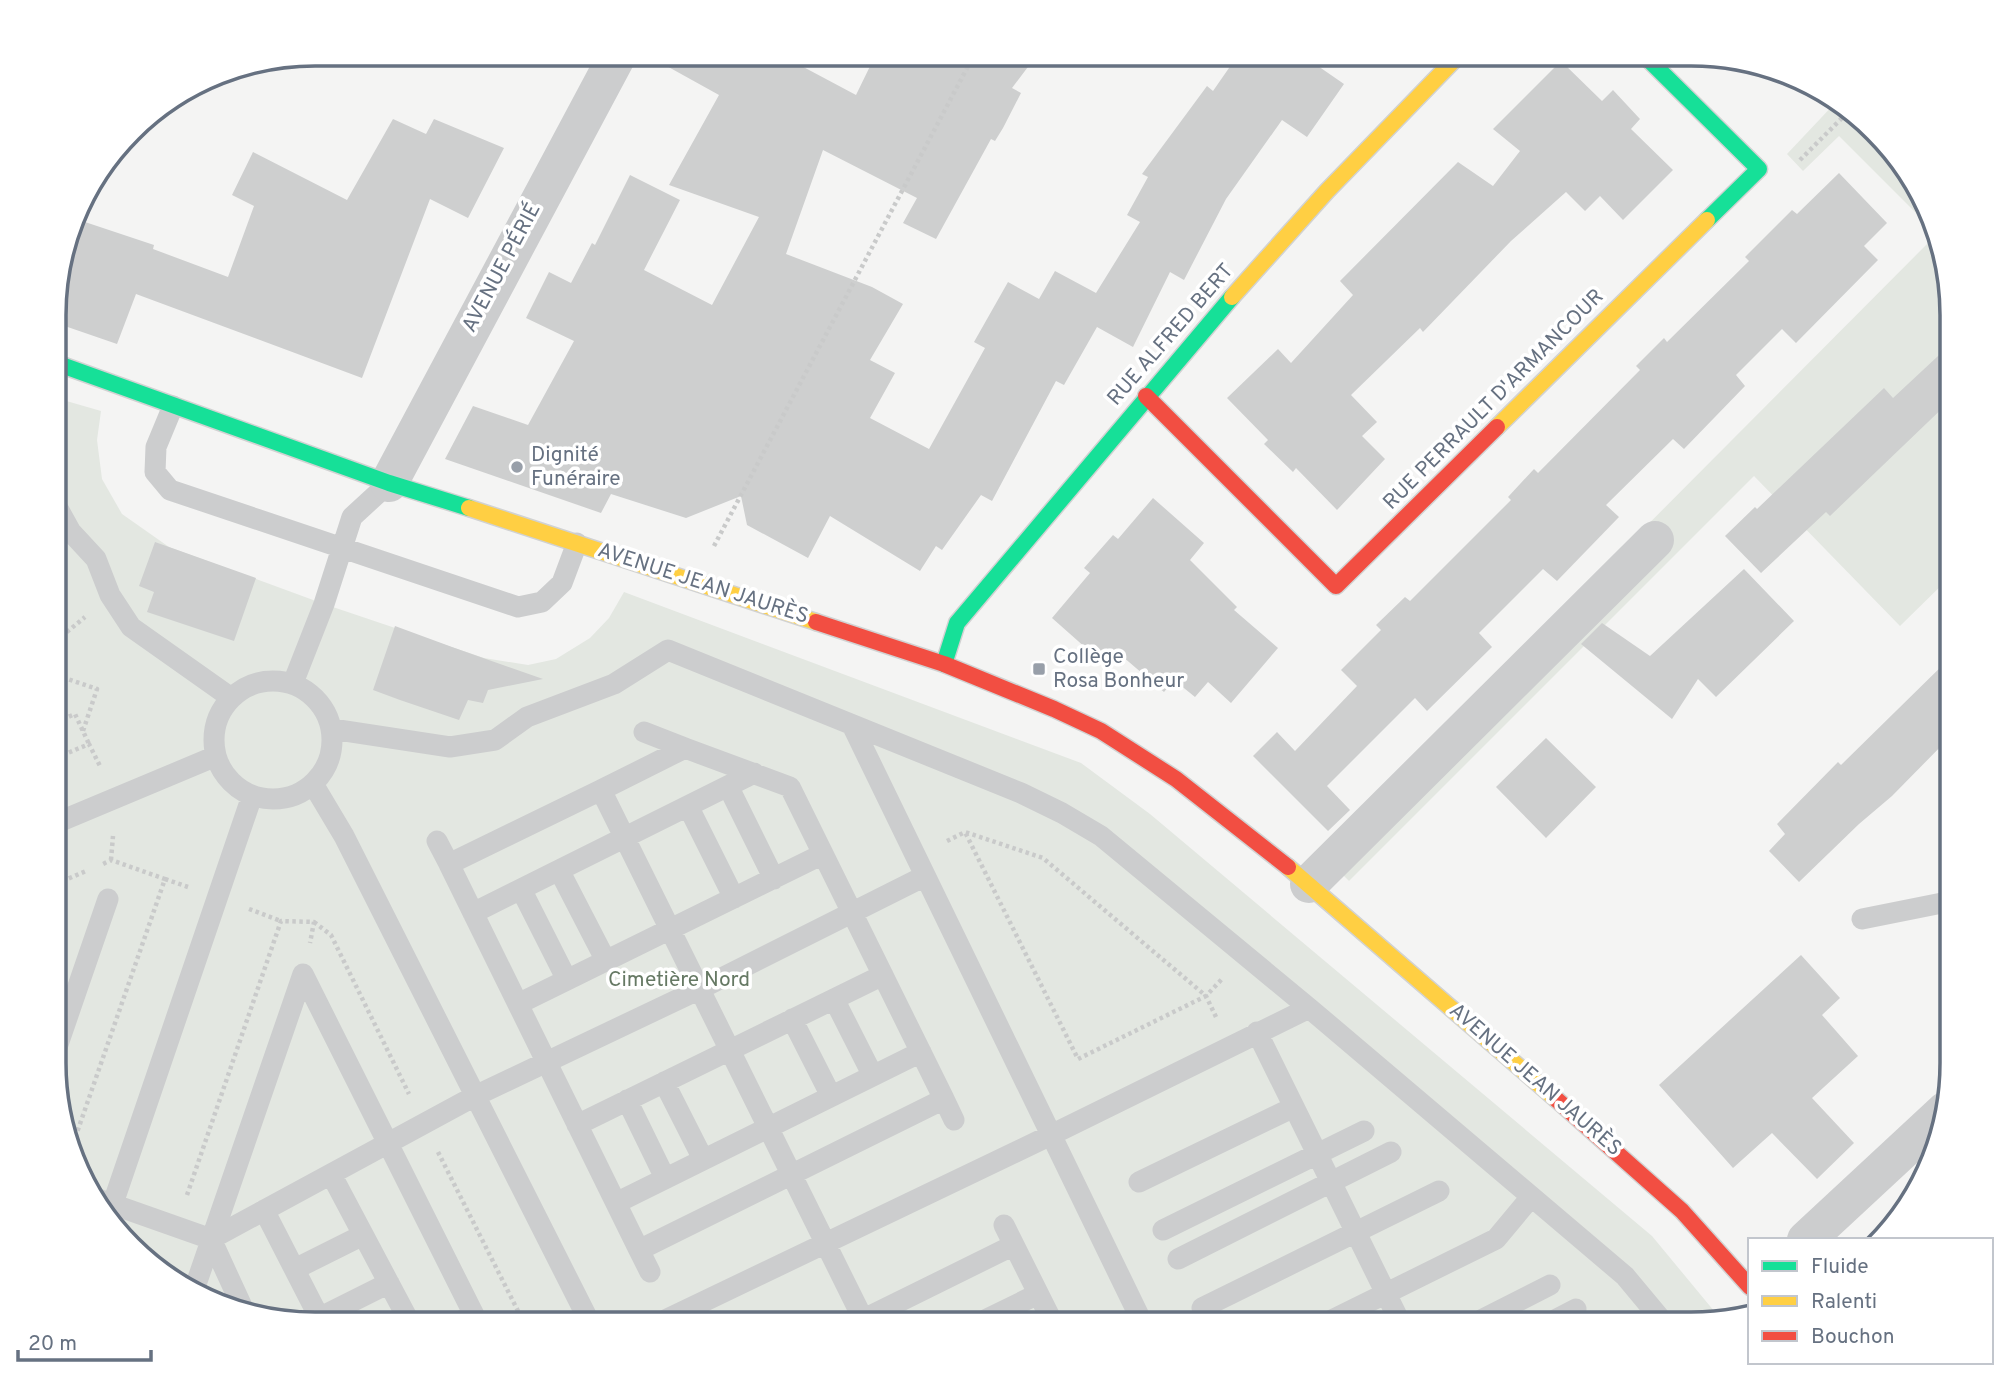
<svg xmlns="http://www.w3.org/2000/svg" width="2007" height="1378" font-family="Overpass,sans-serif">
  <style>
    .green { fill: #e3e7e1 }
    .building { fill: #cecfcf }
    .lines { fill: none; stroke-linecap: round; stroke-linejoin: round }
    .fast-casing { stroke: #d1d2d2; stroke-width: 19 }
    .slow-casing { stroke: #d1d2d2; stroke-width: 19 }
    .jam-casing { stroke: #d1d2d2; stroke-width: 19 }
    .path { stroke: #c9caca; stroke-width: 4.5; stroke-dasharray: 3.5 3.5; stroke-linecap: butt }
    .lane { stroke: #cccdce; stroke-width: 21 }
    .street { stroke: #cccdce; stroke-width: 38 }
    .fast { stroke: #16e098; stroke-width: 16 }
    .slow { stroke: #ffcf43; stroke-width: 16 }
    .jam { stroke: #f24e42; stroke-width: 16 }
    .poi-dot { fill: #989fa9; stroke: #fff; stroke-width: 2.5 }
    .labels { text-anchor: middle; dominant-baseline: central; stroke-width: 7; stroke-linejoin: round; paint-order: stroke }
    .street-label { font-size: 21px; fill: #667181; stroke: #fff }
    .poi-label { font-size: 21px; fill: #667181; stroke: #fff; text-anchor: start }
    .park-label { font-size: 21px; fill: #667964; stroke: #fff }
    .rim { fill: none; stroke: #667181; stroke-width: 3.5 }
  </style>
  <rect width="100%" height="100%" fill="#f4f4f3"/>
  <!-- green -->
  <path class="green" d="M1837 101 1850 108 1918 185 1931 228 1839 136 1803 171 1787 154Z
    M1934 237 1952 299V575L1900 626 1754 476 1349 881 1321 853Z
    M56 398 101 411 97 440 102 479 122 514 169 547 324 604 484 658 528 665 556 659 590 638 609 618 624 592 1081 763 1150 814 1652 1236 1719 1317 1692 1324 299 1323 231 1310 157 1270 89 1193 56 1096Z"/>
  <!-- building -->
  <path class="building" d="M645 54H779L856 95 876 54 1037 55 1012 88 1021 93 1003 128 995 141 991 139 936 239 903 223 917 198 823 150 786 254 872 287 903 304 870 360 895 373 870 418 929 449 985 348 974 342 1008 282 1039 299 1055 271 1096 293 1140 222 1127 215 1148 177 1142 174 1207 86 1213 91 1238 55H1302L1344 84 1307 137 1282 120 1226 199 1184 280 1170 272 1133 347 1097 327 1064 385 1056 381 992 501 981 495 942 550 936 546 920 571 830 516 808 558 747 525 741 496 686 518 611 494 601 513 445 459 473 406 528 425 574 341 526 318 549 272 571 283 592 243 595 245 630 175 680 200 644 270 712 305 759 217 669 185 719 95Z
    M1561 61 1602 101 1613 90 1640 119 1631 129 1673 170 1623 220 1600 196 1585 211 1566 192 1511 241 1423 332 1420 328 1351 395 1377 422 1362 436 1385 459 1337 510 1296 468 1293 472 1264 444 1268 440 1227 398 1278 349 1291 363 1353 295 1340 281 1458 162 1493 186 1520 151 1493 129Z
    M393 119 426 134 434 119 504 148 468 218 430 199 362 378 136 294 117 344 56 323V282L76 219 154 245 153 249 228 277 254 206 232 195 253 152 347 200Z
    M1839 173 1887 223 1864 246 1878 260 1796 343 1782 329 1736 375 1745 386 1684 449 1673 439 1606 505 1619 517 1557 581 1543 569 1479 633 1492 647 1427 711 1415 698 1327 786 1350 810 1328 831 1253 756 1277 732 1295 751 1357 686 1341 670 1381 630 1376 625 1405 597 1410 601 1511 500 1508 497 1534 469 1538 473 1640 370 1636 366 1664 338 1667 342 1749 261 1745 257 1792 210 1797 214Z
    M1952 343V399L1830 516 1826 512 1761 573 1725 536 1755 507 1757 509 1884 388 1893 398Z
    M1153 498 1204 543 1190 560 1237 607 1234 610 1278 648 1231 703 1208 682 1195 697 1174 680 1164 692 1115 650 1104 664 1052 618 1090 573 1084 568 1113 535 1118 539Z
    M155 542 256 578 234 641 147 612 154 592 139 586Z
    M1744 569 1794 621 1716 697 1698 679 1672 719 1581 644 1602 623 1650 656Z
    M395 626 452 647 543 679 488 690 483 703 468 700 459 720 400 700 373 690Z
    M1952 656V735L1892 796 1859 824 1799 882 1769 851 1785 834 1777 824 1838 762 1841 765Z
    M1546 738 1596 787 1546 838 1496 787Z
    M1801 955 1840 998 1822 1015 1858 1056 1812 1098 1854 1143 1817 1179 1772 1133 1733 1168 1659 1085Z"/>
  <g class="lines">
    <defs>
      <path id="fast" d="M1644 55 1759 169 1707 220
        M56 363 389 483 469 508
        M944 664 957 623 1232 297"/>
      <path id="slow" d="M1232 297 1327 191 1459 55
        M1497 427 1707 220
        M469 508 816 622
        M1288 867 1556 1099"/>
      <path id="jam" d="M1146 396 1336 586 1497 427
        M816 622 944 664 1054 709 1101 731 1176 779 1288 867
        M1556 1099 1682 1211 1750 1287"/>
    </defs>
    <!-- fast casing -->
    <use href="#fast" class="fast-casing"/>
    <!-- slow casing -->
    <use href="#slow" class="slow-casing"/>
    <!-- jam casing -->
    <use href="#jam" class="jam-casing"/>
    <!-- path -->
    <path class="path" d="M1800 160 1851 109
      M714 546 974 55
      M56 641 85 617
      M56 675 97 689 83 731
      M56 722 75 714 89 744
      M56 758 89 744 101 768
      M947 841 965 832 1043 858 1206 996 1078 1059 965 832
      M111 860 113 836
      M165 879 188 887
      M56 884 86 871
      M249 909 281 921
      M314 922 331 935 409 1094
      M1216 1017 1206 996 1222 979
      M73 1144 165 879 111 860 101 865
      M438 1152 524 1323
      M187 1195 281 921 314 922 310 943"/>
    <!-- lane -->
    <path class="lane" d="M173 406 156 447 155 472 170 490 518 607 542 602 562 583 577 543
      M56 505 71 532 96 559 110 595 131 627 230 697
      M214 740a59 59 0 1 1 118 0a59 59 0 1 1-118 0Z
      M293 683 324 604 352 517 389 483
      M852 725 1143 1324
      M332 729 450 747 495 740 527 717 614 684 668 650 1021 793 1062 813 1101 836 1309 1008 1625 1276 1665 1324
      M644 732 685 748
      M313 784 344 836 590 1323
      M728 786 774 879
      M601 790 685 748 790 787 944 1099 639 1250 449 864 601 790C689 968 777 1146 865 1323
      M688 806 734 898
      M56 823 216 756
      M437 841 449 864
      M559 870 606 961
      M521 889 567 980
      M473 913 754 773
      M1862 919 1952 901
      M834 999 873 1076
      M518 1004 823 854
      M792 1019 831 1096
      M1257 1032 1401 1324
      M56 1050 108 899
      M664 1082 703 1159
      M944 1099 954 1120
      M627 1100 665 1178
      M577 1125 883 975
      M331 1174 410 1323
      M1139 1182 1294 1107
      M92 1197 211 1239 245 1313
      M616 1203 921 1052
      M264 1210 322 1323
      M109 1215 252 796
      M1004 1225 1053 1323
      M1163 1230 1364 1131
      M211 1239 475 1096 700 989 925 876
      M639 1250 650 1272
      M1178 1259 1391 1152
      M295 1269 363 1235
      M194 1290 303 974 474 1315 456 1323
      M1202 1308 1439 1191
      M319 1318 389 1283
      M659 1323 1051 1135 1309 1008
      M856 1323 1014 1245
      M979 1323 1038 1294
      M1324 1324 1496 1239 1531 1197
      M1473 1324 1550 1285
      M1547 1324 1576 1309"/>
    <!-- street -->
    <path class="street" d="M389 483 618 54
      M1309 884 1655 540
      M1806 1240 1946 1110"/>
    <!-- fast -->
    <use href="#fast" class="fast"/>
    <!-- slow -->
    <use href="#slow" class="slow"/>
    <!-- jam -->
    <use href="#jam" class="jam"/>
  </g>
  <!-- markers -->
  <g class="poi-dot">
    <circle cx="517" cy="467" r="7"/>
    <rect x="1032" y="662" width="14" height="14" rx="3.5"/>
  </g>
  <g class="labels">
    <!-- street labels -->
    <g class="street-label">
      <text transform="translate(502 268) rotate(-62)">AVENUE PÉRIÉ</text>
      <text transform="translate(1171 335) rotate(-49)">RUE ALFRED BERT</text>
      <text transform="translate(1494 400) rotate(-45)">RUE PERRAULT D'ARMANCOUR</text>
      <text transform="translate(703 584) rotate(18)">AVENUE JEAN JAURÈS</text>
      <text transform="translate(1535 1080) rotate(41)">AVENUE JEAN JAURÈS</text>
    </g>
    <!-- poi labels -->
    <g class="poi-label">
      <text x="531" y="455">Dignité<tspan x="531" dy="24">Funéraire</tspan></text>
      <text x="1053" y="657">Collège<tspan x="1053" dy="24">Rosa Bonheur</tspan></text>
    </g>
    <!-- park labels -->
    <g class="park-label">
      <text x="679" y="980">Cimetière Nord</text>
    </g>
  </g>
  <!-- crop -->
  <path d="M0 0H2007V1378H0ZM315 66H1691A249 249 0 0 1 1940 315V1063A249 249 0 0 1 1691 1312H315A249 249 0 0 1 66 1063V315A249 249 0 0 1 315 66Z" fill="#fff" fill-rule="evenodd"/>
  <path class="rim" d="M315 66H1691A249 249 0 0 1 1940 315V1063A249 249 0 0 1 1691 1312H315A249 249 0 0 1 66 1063V315A249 249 0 0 1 315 66Z"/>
  <!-- legend -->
  <rect x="1748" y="1238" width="245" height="126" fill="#ffffff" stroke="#c2c6cd" stroke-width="2"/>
  <rect x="1762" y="1261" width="35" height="10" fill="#16e098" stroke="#c2c6cd" stroke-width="2"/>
  <text x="1811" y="1273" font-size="21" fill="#667181">Fluide</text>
  <rect x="1762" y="1296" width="35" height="10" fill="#ffcf43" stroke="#c2c6cd" stroke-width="2"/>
  <text x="1811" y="1308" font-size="21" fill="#667181">Ralenti</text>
  <rect x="1762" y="1331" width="35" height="10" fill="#f24e42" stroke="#c2c6cd" stroke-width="2"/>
  <text x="1811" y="1343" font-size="21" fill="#667181">Bouchon</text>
  <!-- scale -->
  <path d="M18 1350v10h133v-10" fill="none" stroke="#667181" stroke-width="3.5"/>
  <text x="28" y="1350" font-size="21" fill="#667181" stroke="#ffffff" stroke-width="5" paint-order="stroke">20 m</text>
</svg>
